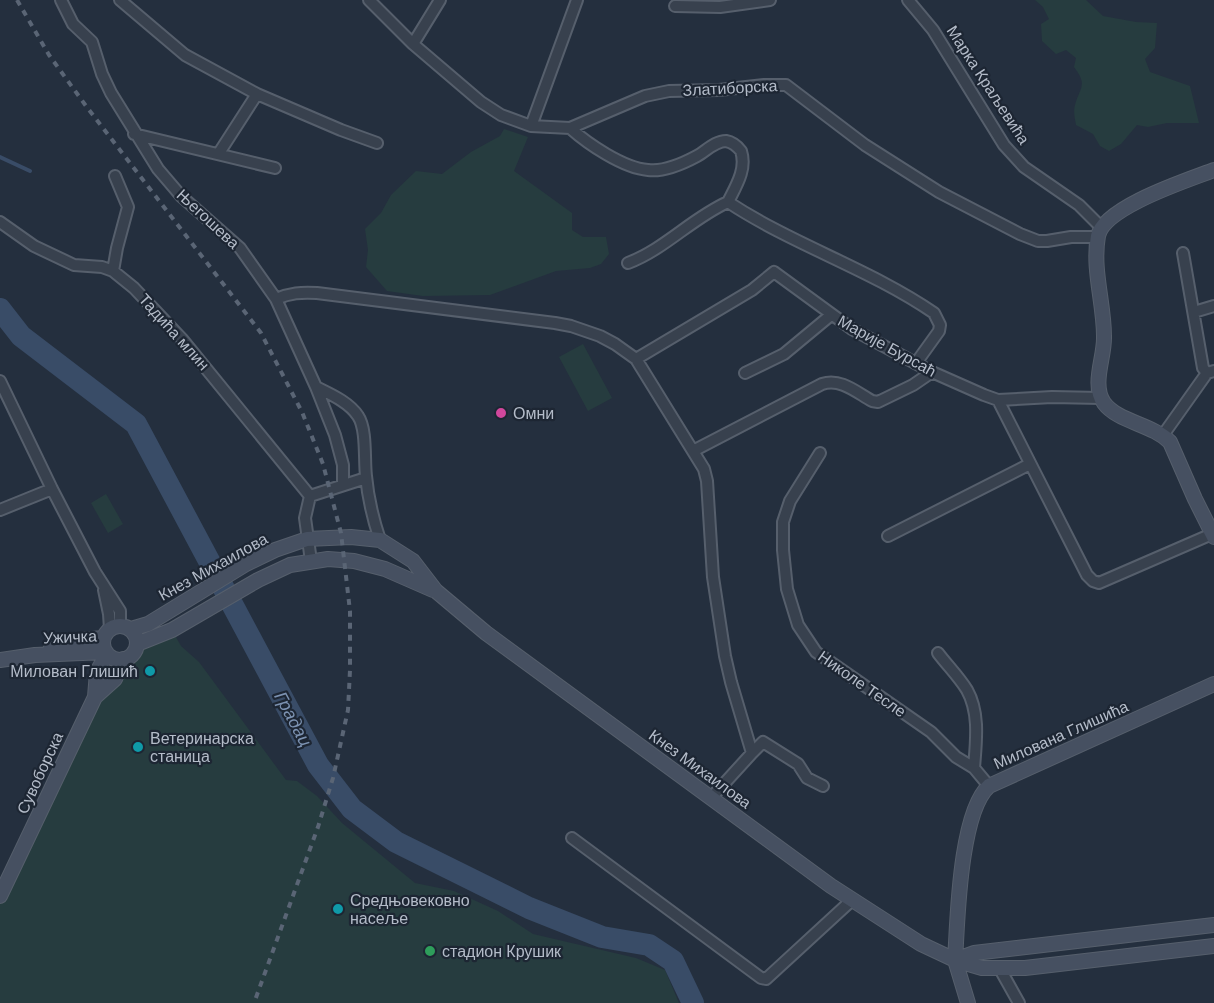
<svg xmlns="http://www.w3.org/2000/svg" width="1214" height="1003" font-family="'DM Sans',sans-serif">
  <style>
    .green { fill: #263c3f }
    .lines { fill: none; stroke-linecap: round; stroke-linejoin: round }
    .stream { stroke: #394c67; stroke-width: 4 }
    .river { stroke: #394c67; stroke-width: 22 }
    .street-casing { stroke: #565f6c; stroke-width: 14 }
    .secondary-casing { stroke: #565f6c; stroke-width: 16 }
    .street { stroke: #38414e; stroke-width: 10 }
    .secondary { stroke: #465061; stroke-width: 14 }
    .rail { stroke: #5a6575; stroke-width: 4; stroke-dasharray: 6 6; stroke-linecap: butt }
    .hotel-dot { fill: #d1479c; stroke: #1d2633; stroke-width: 2 }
    .culture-dot { fill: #0f9aa8; stroke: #1d2633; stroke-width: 2 }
    .leisure-dot { fill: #2e9e5b; stroke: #1d2633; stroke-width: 2 }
    .labels { text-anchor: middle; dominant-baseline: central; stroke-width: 4.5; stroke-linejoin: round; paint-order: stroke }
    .street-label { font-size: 16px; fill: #b4bcc9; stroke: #1d2633 }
    .poi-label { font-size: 16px; fill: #b4bcc9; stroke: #1d2633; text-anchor: start }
    .water-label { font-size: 18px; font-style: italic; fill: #7c92b1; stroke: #1d2633 }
  </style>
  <rect width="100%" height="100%" fill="#242f3e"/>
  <!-- green -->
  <path class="green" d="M1035 0H1086L1103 16 1136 22 1157 23 1155 48 1145 59 1150 72 1190 86 1199 123H1167L1148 127 1137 125 1121 144 1109 151 1100 146 1093 134 1076 125C1075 119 1073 111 1075 105 1080 87 1088 85 1074 67L1076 58 1066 50 1056 54 1042 41 1041 24 1049 19 1043 7Z
    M504 129 528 137 514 171 572 213V230L583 237H606L609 254 601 264 590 268 556 271 490 295 423 296 387 291 366 267 368 250 365 229 381 213 391 195 416 171 442 174 471 152 500 136Z
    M583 344 612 398 588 411 559 357Z
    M106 494 123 524 108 533 91 503Z
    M172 630 181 646 199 662 286 780 297 781 317 796 342 823 415 883 454 891 498 911 533 934 636 958 665 970 679 1003H0V900L95 697 135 649Z"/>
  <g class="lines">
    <!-- stream -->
    <path class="stream" d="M0 157 30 171"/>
    <!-- river -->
    <path class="river" d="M0 309 21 336 136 424 318 765 352 809 396 842 529 908 602 937 649 945 673 961 693 1003"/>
    <defs>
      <path id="street" d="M61 0 73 24 92 42 102 74 111 93 158 169 181 196 240 248 276 299 316 387 335 435 343 465V484
        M120 0 185 55 257 94 341 130 377 143
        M369 0 413 44 481 102 501 115 531 126 570 128 645 96 669 91 719 90 764 85H786L865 145 939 192 1020 234 1038 241H1047L1071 237H1098
        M908 0 933 30 1004 145 1024 167 1079 205 1101 227
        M675 6 720 7 770 0
        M413 44 440 0
        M531 126 577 0
        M570 128C588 144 623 168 648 170 663 172 684 163 697 156 706 151 715 141 726 141 732 142 737 146 741 151 747 169 736 186 728 202
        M134 134 275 168
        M219 153 257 94
        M0 222 34 246 74 265 102 267 113 271 134 288 182 339 310 496
        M1183 253 1203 368 1207 373
        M628 263C665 249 692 218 728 202 793 245 870 269 934 313L940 325 939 331 916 363
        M113 271 117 248 128 207 115 176
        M276 299C290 293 301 292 317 293L555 323 571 326 600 336 615 344 636 359 704 469 707 481 713 577 725 656 731 682 752 753 711 798
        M1194 312 1214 306
        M636 359 752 290 774 272 852 329 932 372 984 395 998 400 1052 397 1101 398
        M745 373 784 354 831 315
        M0 381 52 489 95 572 120 611V626
        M316 387C330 394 349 402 358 416 367 429 364 460 366 476 368 498 373 519 380 540
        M998 400 1087 575 1093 581 1099 583 1212 534
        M1163 435 1207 373 1214 371
        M693 451 822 384C841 378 856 392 872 401L878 402 913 385 932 372
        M820 453 790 501 783 522V550L787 589 798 625 816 652 931 732 956 757 974 768 989 786
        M310 496 305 518 311 561
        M310 496 366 478
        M0 510 52 489
        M888 536 1030 464
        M104 590 109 614 110 629
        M938 653C947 665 959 677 967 690 980 713 976 742 974 768
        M752 753 763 742 798 764 807 778 823 786
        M572 838 761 978 766 979 852 900
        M1000 969 1019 1003"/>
      <path id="secondary" d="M1214 170C1188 180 1104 207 1098 236 1092 269 1104 303 1104 336 1105 357 1091 384 1104 403 1118 422 1152 424 1170 442L1195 499 1214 537
        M103 643a17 17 0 1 1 34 0a17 17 0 1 1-34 0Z
        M131 629 148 624 246 564 275 550 307 539 351 537 380 540 413 561 436 591 486 633 831 886 921 944 955 960 982 968H1025L1214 946
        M137 644 172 630 258 580 290 565 328 559 354 561 385 569 433 590
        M50 650 81 640 103 638
        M0 660 35 655 106 652
        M95 697 115 679 123 659
        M0 896 95 697 97 672 107 654
        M955 960 974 953 1214 925
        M968 1003 955 960 956 943C958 905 962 810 989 786L1214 684"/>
    </defs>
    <!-- street casing -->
    <use href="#street" class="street-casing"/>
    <!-- secondary casing -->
    <use href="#secondary" class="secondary-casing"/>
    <!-- street -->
    <use href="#street" class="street"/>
    <!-- secondary -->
    <use href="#secondary" class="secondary"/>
    <!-- rail -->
    <path class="rail" d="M17 0 49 55 86 106 261 333 302 412 323 464 341 533 350 611V670L348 710 333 778 318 827 254 1003"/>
  </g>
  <!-- markers -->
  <circle class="hotel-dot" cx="501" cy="413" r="6"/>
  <g class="culture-dot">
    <circle cx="150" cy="671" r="6"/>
    <circle cx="138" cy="747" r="6"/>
    <circle cx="338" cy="909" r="6"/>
  </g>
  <circle class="leisure-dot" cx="430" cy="951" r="6"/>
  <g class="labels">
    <!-- street labels -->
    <g class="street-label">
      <text transform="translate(988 85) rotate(57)">Марка Краљевића</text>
      <text transform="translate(730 88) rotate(-3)">Златиборска</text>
      <text transform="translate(208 219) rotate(43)">Његошева</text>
      <text transform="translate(174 332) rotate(48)">Тадића млин</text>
      <text transform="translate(887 346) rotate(29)">Марије Бурсаћ</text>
      <text transform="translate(213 567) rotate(-29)">Кнез Михаилова</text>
      <text transform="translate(70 637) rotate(-2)">Ужичка</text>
      <text transform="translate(862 684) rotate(35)">Николе Тесле</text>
      <text transform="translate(1061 735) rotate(-24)">Милована Глишића</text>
      <text transform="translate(700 769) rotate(36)">Кнез Михаилова</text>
      <text transform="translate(40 773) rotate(-65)">Сувоборска</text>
    </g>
    <!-- poi labels -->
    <g class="poi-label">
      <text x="513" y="413">Омни</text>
      <text x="138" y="671" text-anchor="end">Милован Глишић</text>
      <text x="150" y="738">Ветеринарска<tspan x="150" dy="18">станица</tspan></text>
      <text x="350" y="900">Средњовековно<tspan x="350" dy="18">насеље</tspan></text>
      <text x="442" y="951">стадион Крушик</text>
    </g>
    <!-- water labels -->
    <g class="water-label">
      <text transform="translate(293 719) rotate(62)">Градац</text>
    </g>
  </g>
</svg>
